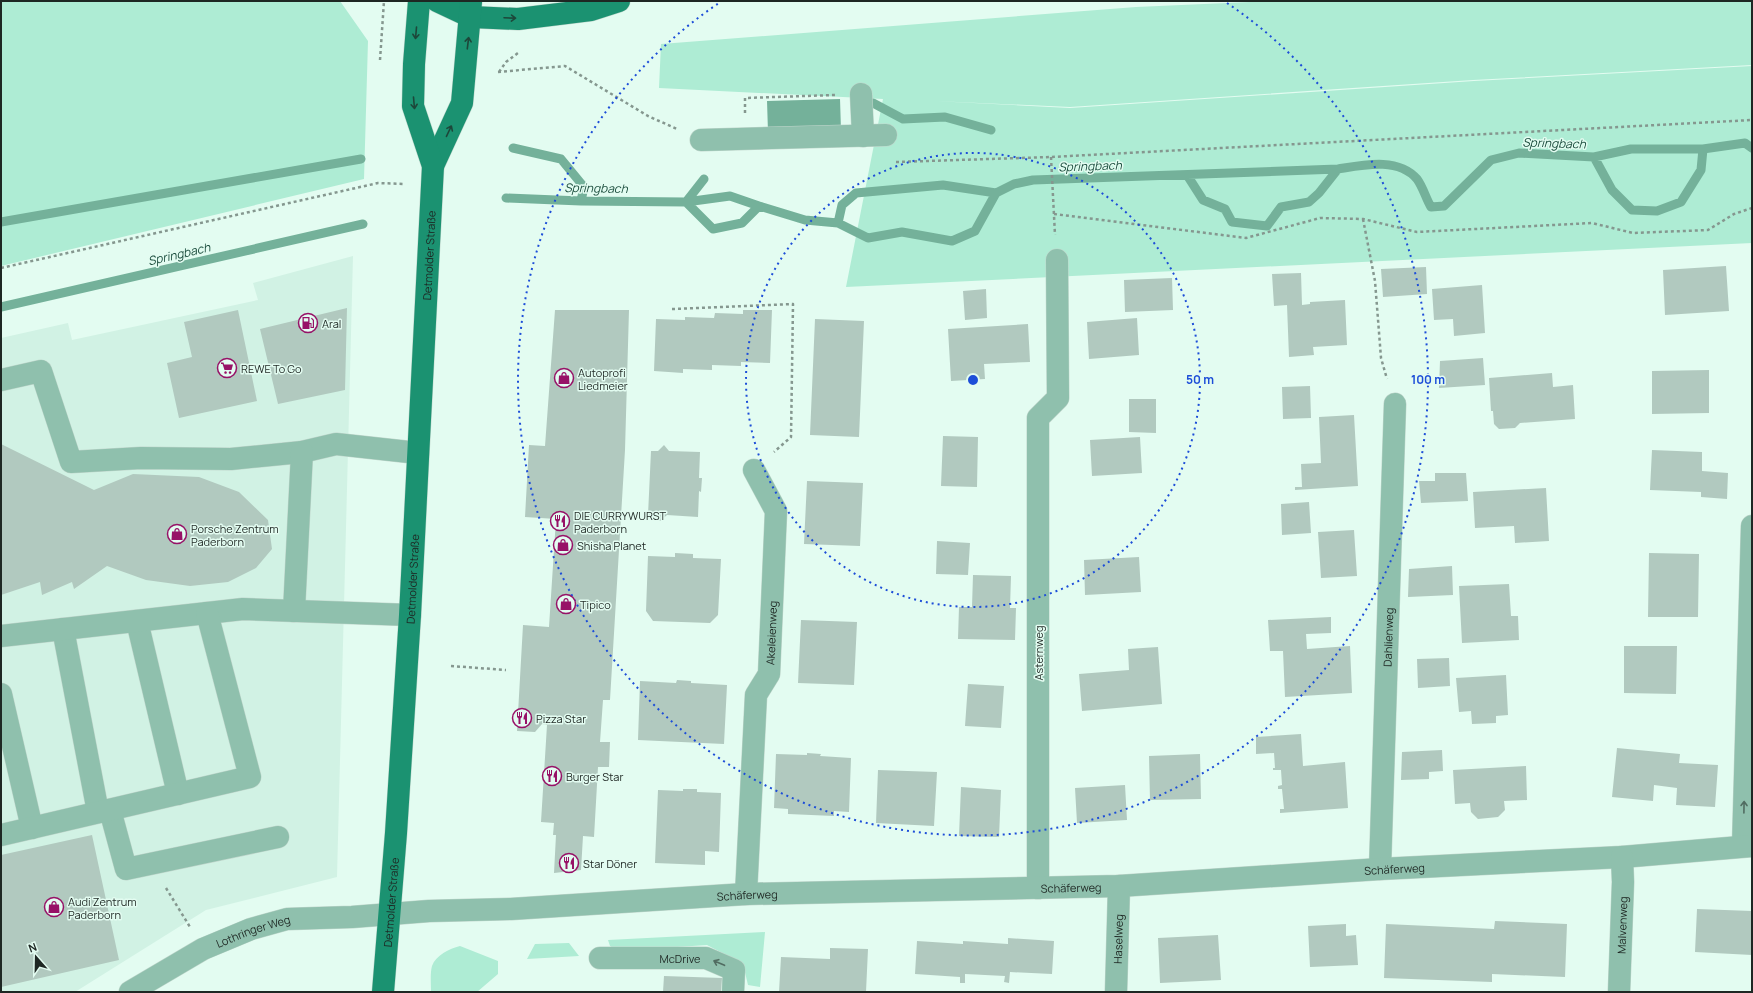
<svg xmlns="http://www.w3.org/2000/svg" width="1753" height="993" font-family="Manrope,sans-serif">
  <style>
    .built { fill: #d1f2e4 }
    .green { fill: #aeecd4 }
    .water { fill: #74b19a }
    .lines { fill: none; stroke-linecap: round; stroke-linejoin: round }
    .stream { stroke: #74b19a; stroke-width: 9 }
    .building { fill: #b1c9bf }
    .minor-casing { stroke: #c0d6cc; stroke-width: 23 }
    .major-casing { stroke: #c0d6cc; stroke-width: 23 }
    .path { stroke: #85978f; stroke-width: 2.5; stroke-dasharray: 3 3; stroke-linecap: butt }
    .minor { stroke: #8fc0ad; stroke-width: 22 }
    .major { stroke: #1b9271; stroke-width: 22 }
    .oneway { stroke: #1d473a }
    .oneway2 { stroke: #516c61 }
    .ring { fill: none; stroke: #1d4ed8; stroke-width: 2; stroke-dasharray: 2 4 }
    .labels { text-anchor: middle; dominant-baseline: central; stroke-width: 3; stroke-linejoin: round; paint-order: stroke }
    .street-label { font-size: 11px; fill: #1e2723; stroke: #e3fcf1 }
    .poi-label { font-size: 11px; fill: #1e2723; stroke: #e3fcf1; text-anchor: start }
    .water-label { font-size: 12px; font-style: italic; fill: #1b4d3d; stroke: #e3fcf1 }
    .centre { fill: #1d4ed8; stroke: #e3fcf1; stroke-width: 2 }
    .ring-label { font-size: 12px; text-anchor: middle; font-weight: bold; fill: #1d4ed8; stroke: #e3fcf1; stroke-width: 3; stroke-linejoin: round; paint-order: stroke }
  </style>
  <rect width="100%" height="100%" fill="#e3fcf1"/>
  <!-- built -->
  <path class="built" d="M353 256 337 877 206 910 75 992H1V338L68 323 72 340 258 300 253 283Z"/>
  <!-- green -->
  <path class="green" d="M1 1H340L368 41 364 179 1 266Z
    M1272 1H1752V65L1473 80 1070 107 934 101 1070 108 1474 81 1752 66V243L846 287 883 99 659 88 661 44 1136 7Z
    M765 932 760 987 748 985 743 964 707 945 618 951 610 946 608 940Z
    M569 943 579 956 527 959 535 944Z
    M460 946 498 961V974L477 992H431C431 984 430 973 432 966 436 955 449 949 460 946Z"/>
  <!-- water -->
  <path class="water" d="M840 99 841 130 768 133 767 101Z"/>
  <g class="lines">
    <!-- stream -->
    <path class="stream" d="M873 103 903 119 945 117 991 130
      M513 148 561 159 584 187 581 201
      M1594 157 1612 190 1632 210 1657 211 1681 202 1701 170 1703 149
      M1187 175 1203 200 1225 209 1232 222 1267 226 1281 207 1309 202 1319 193 1338 169
      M506 198 581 201 686 202 713 229 742 223 759 206 805 220 838 223 868 238 902 232 952 241 975 231 996 193 1014 184 1033 180 1338 169C1363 165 1398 157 1417 179 1423 187 1426 199 1431 207L1444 206 1491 160 1519 153 1594 157 1631 149H1703L1745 143 1752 148
      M686 202 730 196 759 206
      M686 202 704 179
      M1 222 361 159
      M838 223 842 205 856 193 943 185 996 193
      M1 307 363 224"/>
  </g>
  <!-- building -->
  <path class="building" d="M1726 266 1729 311 1665 315 1663 270Z
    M1426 267 1427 294 1383 297 1381 269Z
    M1301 273 1302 305 1310 304V302L1345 300 1347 345 1313 347 1314 355 1289 357 1287 305 1274 306 1272 274Z
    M1172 278 1173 310 1125 312 1124 280Z
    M1482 285 1485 333 1454 336 1453 319 1434 320 1432 289Z
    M986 289 987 318 965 320 963 291Z
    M347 308 345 390 278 404 260 329Z
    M238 310 257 401 179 418 167 363 192 357 184 322Z
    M555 310H629L625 450 610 700H603L600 742H610L609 767H598L594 837 583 836 581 870 554 873 556 835H553L554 823 541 822 547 725 542 724 535 732 517 731 523 625 549 627 556 519 525 517 529 445 545 446Z
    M743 310H772L770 363 741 362V366L712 365V370L683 369V373L654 371 656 319 685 320V317L714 318 715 313 743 314Z
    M1137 318 1139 355 1089 359 1087 322Z
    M815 319 864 321 859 437 810 435Z
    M1028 324 1030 362 984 364 985 379 951 381 948 329Z
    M1483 358 1485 385 1439 388 1440 361Z
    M1709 370V413L1652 414V371Z
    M1552 373 1553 387 1573 385 1575 419 1520 423 1515 428 1499 429 1494 424 1493 411H1491L1489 378Z
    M1310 386 1311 418 1283 419 1282 387Z
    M1129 399H1156V433L1129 432Z
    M1354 415 1358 486 1295 490V487H1302L1301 464 1321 463 1319 417Z
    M943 436 978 437 977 487 941 486Z
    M1140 437 1142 473 1092 476 1090 440Z
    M1 444 94 490 133 474 199 477 239 492 268 520 272 549 256 568 228 582 190 586 146 580 107 566 74 589 72 582 42 595 40 582 1 595Z
    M664 445 669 451 700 452 699 478H702L701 492 699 491 698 517 667 515 660 521 655 515H648L651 451H658Z
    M1652 450 1702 452V471L1728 473 1727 499 1701 497V492L1650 490Z
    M1435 473H1466L1468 501 1421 503 1419 481H1435Z
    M807 481 863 483 860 546 804 544Z
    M1546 488 1549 541 1515 543 1514 526 1475 528 1473 492Z
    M1309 502 1311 533 1282 535 1281 504Z
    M1354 530 1357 576 1321 578 1318 532Z
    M937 541 970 543 968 575 936 574Z
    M675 553 693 554V558L721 559 718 615 710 623 653 621 646 611 648 556 675 557Z
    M1649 553 1699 554 1698 617H1648Z
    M1139 557 1141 592 1085 595 1084 560Z
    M1452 566 1453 595 1408 597 1409 569Z
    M973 575 1011 576 1010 608H1016L1015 640 958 639 959 607H972Z
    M1509 584 1511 616H1518L1519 640 1462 643 1459 586Z
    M1331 617V633L1306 634 1307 649 1350 646 1352 693 1285 697 1283 651H1270L1268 620Z
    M801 620 857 622 854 685 798 683Z
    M1624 646H1677L1676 694 1624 693Z
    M1158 647 1162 704 1082 711 1079 674 1129 670 1128 649Z
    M1449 658 1450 686 1418 688 1417 659Z
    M1506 675 1508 715 1496 716V723L1472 724 1471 711 1459 712 1456 678Z
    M677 680 691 681V683L727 685 724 744 638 740 640 681 676 683Z
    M968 684 1004 686 1001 728 965 726Z
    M1301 734 1303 766 1345 762 1348 808 1280 813V809H1284L1282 789H1278V786L1282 785 1281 770H1273V768H1275L1274 753 1256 754V737Z
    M1617 748 1680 754 1679 763 1718 765 1715 807 1676 805 1677 788 1654 785 1653 801 1612 797Z
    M1442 750 1443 771 1429 772V779L1401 780 1402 752Z
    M807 753 821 754 820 756 851 758 849 812 834 811V816L788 814V809L774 808 776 754 807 755Z
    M1200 754 1201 799 1150 800 1149 756Z
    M1526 766 1527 800 1504 801 1505 810 1498 817 1478 819 1471 812 1470 803 1455 804 1453 770Z
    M878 770 937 772 934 826 876 823Z
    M1125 785 1127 820 1077 823 1075 788Z
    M961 787 1001 790 999 837 959 836Z
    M683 789H697V792L721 793 719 852 705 851V865L655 863 658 790 683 791Z
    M92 835 119 960 1 987V855Z
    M1697 909 1752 911V955L1695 952Z
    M1495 921 1567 924 1565 977 1492 974V982L1384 978 1386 924 1494 929Z
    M1346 924V936L1356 935 1358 965 1310 967 1308 926Z
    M1218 935 1221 980 1160 983 1158 938Z
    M1008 938 1054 941 1052 974 1010 972 1009 983 1004 982 1005 976 965 974V983H960V977L915 974 917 941 963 944V941L1008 944Z
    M830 948 868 949 866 992H779L781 957 830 959Z
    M664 976 722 978 721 992H663Z"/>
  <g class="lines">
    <defs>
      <g id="minor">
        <path d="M861 94 863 136"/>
        <path d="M701 140 886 135"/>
        <path d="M1 380 41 371 71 462 141 458 231 459 302 452 336 444 418 453"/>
        <path d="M294 611 302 452"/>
        <path d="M137 621 178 794"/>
        <path d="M63 629 98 812"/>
        <path d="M1 636 243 609 410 615"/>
        <path d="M1 694 32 828"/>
        <path d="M110 810 126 869 278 837"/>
        <path d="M1 835 250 777 207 613"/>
        <path d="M1743 846 1752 526"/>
        <path id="s1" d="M1380 869 1395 404"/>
        <path d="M1038 888V418L1058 398 1057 260"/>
        <path id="s2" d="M746 894 756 695 769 674 776 511 754 470"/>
        <path id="s3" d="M600 958H706L734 970 733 992"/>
        <path id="s4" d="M130 992 203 949 251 929 287 919 352 917 429 911 511 909 746 894 1119 886 1380 869 1622 857 1752 846"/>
        <path id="s5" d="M1116 992 1119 886"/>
        <path id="s6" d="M1619 992 1623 882 1622 857"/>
      </g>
      <g id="major">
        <path d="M437 1 471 17 518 19 591 10 619 1"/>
        <path d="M433 166 462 103 471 2"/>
        <path id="s7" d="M383 992 396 833 410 615 433 166 413 106 414 64 419 1"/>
      </g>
    </defs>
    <!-- minor casing -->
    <use href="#minor" class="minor-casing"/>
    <!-- major casing -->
    <use href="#major" class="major-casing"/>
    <!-- path -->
    <path class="path" d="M380 60 384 1
      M498 72 565 66 648 116 677 129
      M499 72 506 62 518 53
      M745 113V98L835 95
      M1051 157 1055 235
      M896 162 1051 157 1752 120
      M1054 214 1246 238 1320 218 1363 219 1417 232 1592 223 1633 233 1708 230 1734 214 1752 208
      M1363 219 1375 281 1381 358 1387 379
      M1 268 378 183 405 184
      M672 309 793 304 791 437 774 452
      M451 666 506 670
      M166 888 190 927"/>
    <!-- minor -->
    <use href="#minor" class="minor"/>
    <!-- major -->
    <use href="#major" class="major"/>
  </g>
  <!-- one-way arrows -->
  <defs><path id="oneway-shaft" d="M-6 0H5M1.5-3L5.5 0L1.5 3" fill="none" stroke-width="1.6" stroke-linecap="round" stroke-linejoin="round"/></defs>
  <g class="oneway">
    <use href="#oneway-shaft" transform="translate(510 18) rotate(2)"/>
    <use href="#oneway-shaft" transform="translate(416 33) rotate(95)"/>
    <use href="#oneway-shaft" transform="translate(468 43) rotate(-83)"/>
    <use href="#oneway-shaft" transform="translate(414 103) rotate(85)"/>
    <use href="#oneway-shaft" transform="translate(449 131) rotate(-65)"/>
  </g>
  <g class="oneway2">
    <use href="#oneway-shaft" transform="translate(1744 807) rotate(-89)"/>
    <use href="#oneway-shaft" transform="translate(719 963) rotate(-157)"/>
  </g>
  <!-- distance rings -->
  <g class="ring">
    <circle cx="973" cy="380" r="227"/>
    <path d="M1227 3A455 455 0 1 1 719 3"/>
  </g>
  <!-- icons -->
  <defs>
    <symbol id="fuel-ring" viewBox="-11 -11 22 22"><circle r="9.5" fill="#e3fcf1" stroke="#971167" stroke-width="1.5"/><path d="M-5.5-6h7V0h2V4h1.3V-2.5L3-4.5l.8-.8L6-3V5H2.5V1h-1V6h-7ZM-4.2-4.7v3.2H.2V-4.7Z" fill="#971167"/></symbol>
    <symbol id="supermarket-ring" viewBox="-11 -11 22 22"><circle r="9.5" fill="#e3fcf1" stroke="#971167" stroke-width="1.5"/><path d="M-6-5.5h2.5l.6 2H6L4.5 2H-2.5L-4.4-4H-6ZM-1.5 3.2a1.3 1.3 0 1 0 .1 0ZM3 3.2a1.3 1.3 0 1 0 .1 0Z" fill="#971167"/></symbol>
    <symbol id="shop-ring" viewBox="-11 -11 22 22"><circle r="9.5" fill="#e3fcf1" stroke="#971167" stroke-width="1.5"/><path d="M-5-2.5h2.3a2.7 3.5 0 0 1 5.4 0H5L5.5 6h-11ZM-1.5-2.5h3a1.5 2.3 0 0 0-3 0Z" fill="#971167"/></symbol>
    <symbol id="restaurant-ring" viewBox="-11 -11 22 22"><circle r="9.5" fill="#e3fcf1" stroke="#971167" stroke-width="1.5"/><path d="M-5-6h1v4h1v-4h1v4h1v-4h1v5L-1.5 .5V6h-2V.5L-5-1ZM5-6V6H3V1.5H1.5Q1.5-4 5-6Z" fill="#971167"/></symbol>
  </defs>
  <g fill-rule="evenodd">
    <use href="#fuel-ring" x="297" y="312" width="22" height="22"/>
    <use href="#supermarket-ring" x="216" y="357" width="22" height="22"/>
    <use href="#shop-ring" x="553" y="367" width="22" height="22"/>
    <use href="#restaurant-ring" x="549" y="510" width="22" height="22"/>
    <use href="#shop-ring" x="166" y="523" width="22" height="22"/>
    <use href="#shop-ring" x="552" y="534" width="22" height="22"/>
    <use href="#shop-ring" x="555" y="593" width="22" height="22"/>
    <use href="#restaurant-ring" x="511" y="707" width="22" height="22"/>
    <use href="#restaurant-ring" x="541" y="765" width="22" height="22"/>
    <use href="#restaurant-ring" x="558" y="852" width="22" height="22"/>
    <use href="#shop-ring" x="43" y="896" width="22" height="22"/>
  </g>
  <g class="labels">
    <!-- street labels -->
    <g class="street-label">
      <text stroke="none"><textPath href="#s7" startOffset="738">Detmolder Straße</textPath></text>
      <text stroke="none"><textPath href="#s7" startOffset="414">Detmolder Straße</textPath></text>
      <text stroke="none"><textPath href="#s2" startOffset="265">Akeleienweg</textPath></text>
      <text stroke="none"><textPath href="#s1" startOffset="232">Dahlienweg</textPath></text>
      <text transform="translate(1038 653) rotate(-90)">Asternweg</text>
      <text stroke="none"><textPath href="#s4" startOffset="1283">Schäferweg</textPath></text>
      <text stroke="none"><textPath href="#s4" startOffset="959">Schäferweg</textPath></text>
      <text stroke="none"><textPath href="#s4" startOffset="635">Schäferweg</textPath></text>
      <text stroke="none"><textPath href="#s7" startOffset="90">Detmolder Straße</textPath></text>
      <text stroke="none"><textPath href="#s6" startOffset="67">Malvenweg</textPath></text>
      <text stroke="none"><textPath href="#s4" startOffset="138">Lothringer Weg</textPath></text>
      <text stroke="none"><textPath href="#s5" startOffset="53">Haselweg</textPath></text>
      <text stroke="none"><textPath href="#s3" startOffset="80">McDrive</textPath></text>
    </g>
    <!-- poi labels -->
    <g class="poi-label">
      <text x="322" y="323">Aral</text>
      <text x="241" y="368">REWE To Go</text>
      <text x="578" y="372">Autoprofi<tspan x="578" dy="13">Liedmeier</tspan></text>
      <text x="574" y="515">DIE CURRYWURST<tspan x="574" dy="13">Paderborn</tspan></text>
      <text x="191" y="528">Porsche Zentrum<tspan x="191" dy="13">Paderborn</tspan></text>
      <text x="577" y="545">Shisha Planet</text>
      <text x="580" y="604">Tipico</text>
      <text x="536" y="718">Pizza Star</text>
      <text x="566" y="776">Burger Star</text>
      <text x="583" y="863">Star Döner</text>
      <text x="68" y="901">Audi Zentrum<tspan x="68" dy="13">Paderborn</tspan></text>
    </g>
    <!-- water labels -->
    <g class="water-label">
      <text transform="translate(1554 143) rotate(2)">Springbach</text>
      <text transform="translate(1090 166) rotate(-2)">Springbach</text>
      <text transform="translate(596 188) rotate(1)">Springbach</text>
      <text transform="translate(179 254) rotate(-13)">Springbach</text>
    </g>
  </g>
  <circle cx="973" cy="380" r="6" class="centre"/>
  <g class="ring-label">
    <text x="1200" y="384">50 m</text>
    <text x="1428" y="384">100 m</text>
  </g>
  <!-- border -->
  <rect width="1753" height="993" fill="none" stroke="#1e2723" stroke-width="4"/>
  <!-- north arrow -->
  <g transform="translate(36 957) rotate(340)" stroke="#e3fcf1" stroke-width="3" paint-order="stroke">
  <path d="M0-3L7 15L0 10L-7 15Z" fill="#1e2723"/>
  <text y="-6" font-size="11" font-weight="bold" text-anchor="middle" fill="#1e2723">N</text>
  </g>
</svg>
